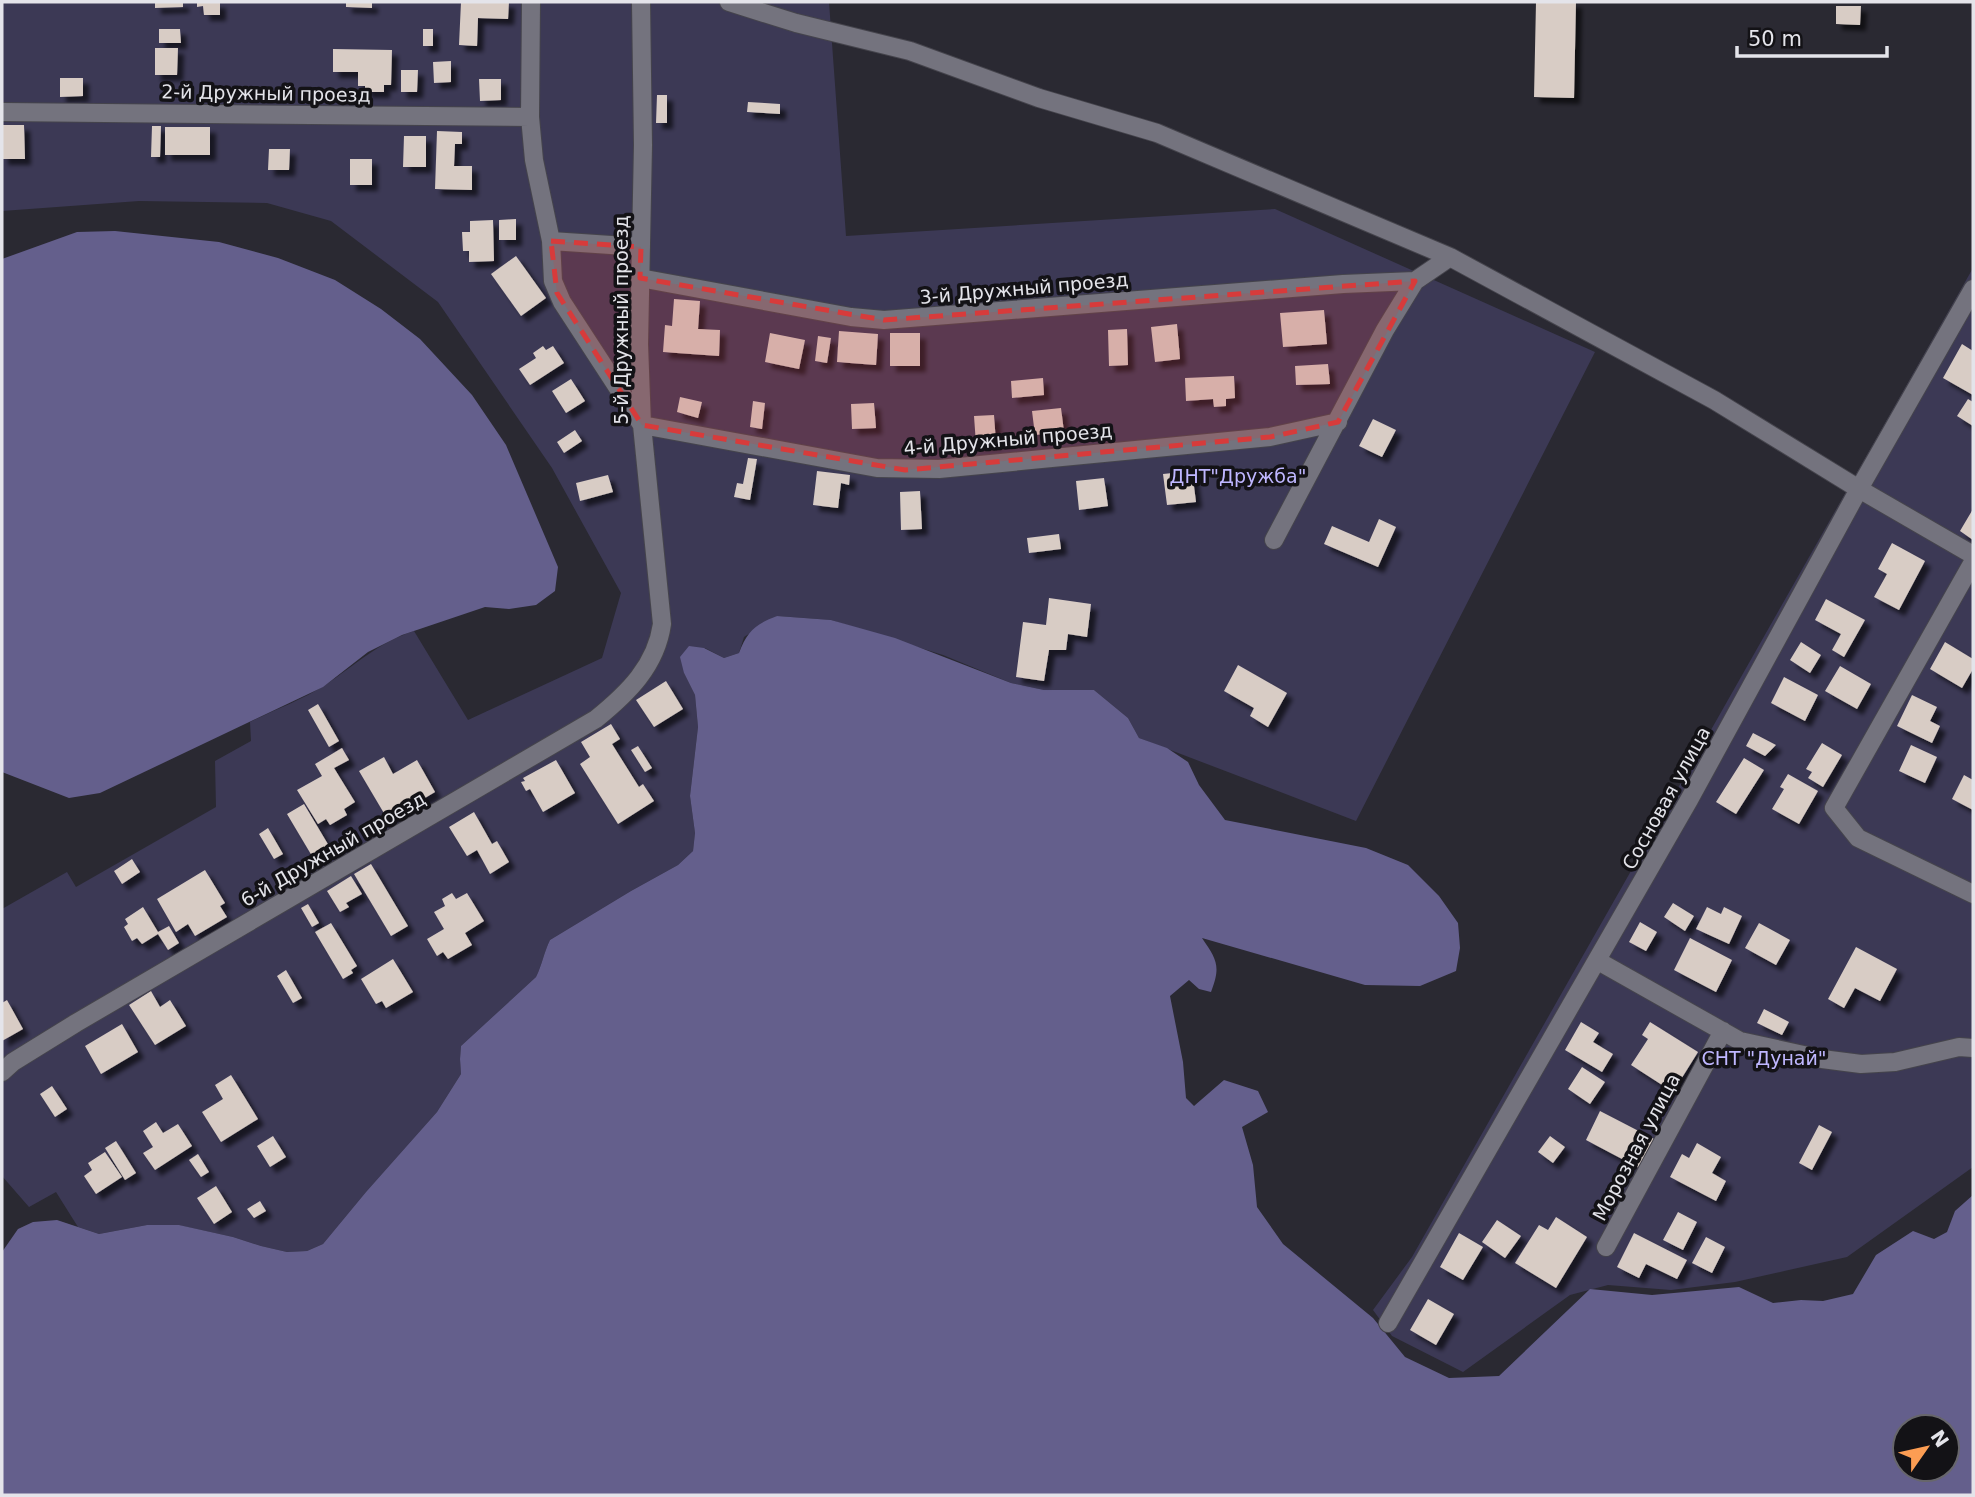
<svg xmlns="http://www.w3.org/2000/svg" width="1975" height="1497" font-family="'DejaVu Sans',sans-serif">
  <style>
    .green { fill: #3c3955 }
    .water { fill: #645f8c; fill-rule: evenodd }
    .building { fill: #d8ccc5; filter: url(#shadow) }
    .lines { fill: none; stroke-linecap: round; stroke-linejoin: round }
    .minor-casing { stroke: #45444c; stroke-width: 20 }
    .minor { stroke: #74737e; stroke-width: 18 }
    .marked { fill: #d73b3b; fill-opacity: 0.2; stroke: #d73b3b; stroke-width: 5; stroke-dasharray: 14 9; stroke-linejoin: round }
    .labels { text-anchor: middle; dominant-baseline: central; stroke-width: 7; stroke-linejoin: round; paint-order: stroke }
    .street-label { font-size: 19px; fill: #e4e4ea; stroke: #131216 }
    .park-label { font-size: 19px; fill: #bfb7ff; stroke: #131216 }
  </style>
  <defs>
    <filter id="shadow"><feDropShadow dx="6" dy="6" stdDeviation="2" flood-color="#0009"/></filter>
  </defs>
  <rect width="100%" height="100%" fill="#2a2932"/>
  <!-- green -->
  <path class="green" d="M2 2H829L846 236 1275 209 1595 352 1356 821 1139 738 1128 718 1094 690H1044L1011 683 943 655 831 620 777 616 744 637 739 653 724 658 705 648 684 673 695 695 698 727 690 796 695 833 693 851 678 865 631 891 550 940C544 952 542 965 536 977L461 1046 460 1059 461 1074 437 1112 366 1192 323 1244 307 1251 287 1252 261 1246 233 1237 178 1225H147L99 1234 78 1227 56 1192 29 1207 2 1176V909L67 872 76 887 216 807 215 761 251 741 250 722C274 710 302 700 325 685 356 665 377 643 414 631L468 720 602 658 621 593 552 468 438 302 331 221 267 203 139 201 2 211Z
    M1973 268V1167L1847 1257 1735 1282 1671 1290 1608 1285 1570 1295 1463 1372 1392 1336 1373 1310 1412 1257Z"/>
  <!-- water -->
  <path class="water" d="M115 231 219 242 278 258 335 280 381 309 420 339 472 395 506 445 558 567 555 591 536 605 509 609 485 607 402 635 368 652 323 687 100 793 69 798 2 772V259L77 232Z
    M777 616 831 620 895 638 1011 683 1044 690H1094L1128 718 1139 738 1167 748 1188 762 1199 785 1225 820 1366 848 1408 865 1439 896 1458 923 1460 948 1456 971 1420 986 1365 985 1202 938C1217 960 1221 966 1211 992L1199 989 1189 980 1170 996 1183 1062 1186 1098 1194 1106 1224 1080 1258 1091 1268 1112 1242 1127 1253 1165 1257 1207 1283 1244 1373 1318 1405 1357 1449 1378 1499 1376 1590 1289 1652 1295 1739 1287 1773 1303 1801 1300 1823 1301 1853 1294 1876 1255 1913 1231 1934 1239 1947 1232 1955 1211 1973 1195V1495H2V1252L18 1229 33 1222 57 1220 99 1234 147 1225H179L233 1237 261 1246 287 1252 307 1251 323 1244 366 1192 437 1112 461 1074 460 1059 461 1046 536 977C542 965 544 952 550 940L631 891 678 865 693 851 695 833 690 796 698 727 695 695 684 673 680 657 689 646 704 648 724 658 739 653C747 631 756 624 777 616ZM1905 1427H1947V1469H1905Z"/>
  <!-- building -->
  <path class="building" d="M155 2H183V7L155 8Z
    M197 2H220V15H204L203 6 197 7Z
    M346 2H372V8L346 7Z
    M461 2H509L508 19 478 18 477 46 459 45Z
    M1536 2H1576L1574 98 1534 97Z
    M1836 6H1861L1860 25 1836 24Z
    M159 29H180L181 43H159Z
    M423 29H433V46H423Z
    M155 48H178L177 75H155Z
    M333 49 392 50 391 85H384V92H365V86H358V72H333Z
    M451 61V82L434 83 433 62Z
    M401 70H418L417 92H401Z
    M60 78H83V96L60 97Z
    M479 79H501V100L480 101Z
    M657 95H667V123H656Z
    M748 102 780 104V114L747 112Z
    M2 125H24L25 159H2Z
    M152 126H161L160 157H151Z
    M165 127H210V155H165Z
    M437 131 462 132V144H455L454 166H472V190L435 189Z
    M404 136H426V167H403Z
    M269 149H290L289 170H268Z
    M350 159H372V185H350Z
    M516 219V240H499V220Z
    M493 220 494 261 469 262V251H463L462 232H470V221Z
    M516 256 546 298 521 316 491 274Z
    M674 299 700 301 698 329 720 330 719 356 663 352 665 325 672 326Z
    M1324 310 1327 344 1283 347 1280 313Z
    M1177 324 1180 359 1155 362 1151 327Z
    M1127 329 1128 365 1109 366 1108 330Z
    M839 331 878 334 876 365 837 362Z
    M770 333 805 340 799 369 765 362Z
    M890 333H920V366H890Z
    M818 336 831 338 827 363 815 361Z
    M1962 344 1973 351V395L1943 378Z
    M543 346 546 350 553 346 564 363 530 385 519 369 536 358 533 353Z
    M1328 364 1330 384 1296 385 1295 366Z
    M1234 376 1235 398 1226 399V406L1214 407 1213 399 1186 401 1185 378Z
    M1043 378 1044 395 1012 398 1011 381Z
    M571 379 585 401 566 413 552 391Z
    M680 397 702 402 698 418 677 412Z
    M1968 399 1973 402V426L1957 416Z
    M753 401 765 403 762 429 750 427Z
    M874 403 876 428 852 429 851 404Z
    M1061 408 1064 432 1035 435 1032 411Z
    M994 415 996 443 976 444 974 416Z
    M1373 419 1396 430 1382 457 1359 446Z
    M575 430 582 441 564 453 557 442Z
    M748 458 757 459 750 500 734 497 737 483 743 484Z
    M817 471 850 475 849 485 841 483 838 508 813 505Z
    M1192 471 1196 502 1167 505 1163 474Z
    M608 475 613 492 580 501 576 483Z
    M1104 478 1108 506 1079 510 1076 481Z
    M920 491 922 529 901 530 900 492Z
    M1973 509V540L1960 531Z
    M1379 519 1396 527 1378 567 1324 544 1332 526 1369 542Z
    M1059 534 1061 549 1029 553 1027 538Z
    M1892 543 1925 561 1899 610 1874 597 1887 574 1878 569Z
    M1049 598 1091 604 1087 637 1068 634 1066 650H1049L1044 681 1016 677 1023 622 1046 625Z
    M1826 599 1865 620 1844 657 1832 650 1841 634 1815 620Z
    M1801 642 1821 655 1810 673 1790 660Z
    M1945 642 1973 659V669L1962 688 1930 669Z
    M1238 665 1287 693 1268 727 1250 716 1254 708 1224 691Z
    M1840 666 1871 684 1857 709 1825 691Z
    M1784 677 1818 695 1805 721 1771 703Z
    M666 681 683 709 654 727 636 700Z
    M1912 695 1937 707 1930 721 1940 726 1932 743 1897 726Z
    M318 704 339 741 329 747 308 710Z
    M611 724 620 739 612 744 639 787 643 784 654 801 618 824 580 764 590 757 581 742Z
    M1753 733 1776 745 1765 756 1746 746Z
    M1822 743 1842 755 1823 787 1808 778 1812 772 1806 769Z
    M1911 745 1937 757 1925 783 1899 771Z
    M638 746 652 768 645 772 631 750Z
    M342 748 349 760 334 768 355 802 344 809 347 815 330 825 326 819 318 824 297 790 322 776 315 764Z
    M384 757 393 774 417 760 435 792 388 820 359 771Z
    M1744 758 1764 770 1736 814 1716 802Z
    M556 760 575 793 543 812 530 789 526 791 521 782 525 781 523 778Z
    M1788 774 1818 791 1799 824 1772 809 1784 789 1780 787Z
    M1964 775 1973 780V810L1952 799Z
    M304 804 329 846 312 856 287 814Z
    M474 812 492 844 497 841 509 862 490 874 477 850 467 856 449 827Z
    M268 828 283 854 274 859 259 834Z
    M132 859 140 872 122 884 114 871Z
    M371 864 408 926 391 936 354 874Z
    M205 870 225 903 220 906 227 917 195 936 188 924 176 932 157 899Z
    M351 876 362 894 346 903 349 907 340 912 327 891Z
    M452 893 456 899 467 893 484 921 465 933 472 945 448 959 443 952 437 956 427 939 444 929 434 912 445 906 442 899Z
    M1673 903 1694 916 1685 931 1664 917Z
    M308 904 319 923 312 927 301 908Z
    M143 907 158 932 169 926 179 943 168 950 158 934 142 944 137 938 132 941 124 927 128 924 125 919Z
    M1707 907 1721 914 1724 907 1742 916 1729 944 1696 929Z
    M1640 922 1657 932 1646 951 1629 942Z
    M331 923 357 966 351 970 353 973 343 979 315 932Z
    M1759 923 1790 940 1776 965 1745 948Z
    M1690 938 1732 960 1716 992 1674 970Z
    M1856 947 1897 969 1880 1001 1855 988 1844 1008 1828 999Z
    M393 959 413 992 386 1008 382 1001 376 1004 361 979Z
    M286 970 302 998 293 1003 277 976Z
    M151 991 160 1007 170 1000 186 1026 155 1045 129 1005Z
    M7 1000 23 1029 2 1041V1003Z
    M1764 1009 1789 1022 1782 1035 1757 1023Z
    M1581 1022 1599 1033 1593 1042 1613 1054 1602 1072 1565 1050Z
    M1650 1022 1698 1052 1673 1092 1631 1065 1648 1039 1642 1035Z
    M122 1024 138 1052 101 1074 85 1046Z
    M1582 1067 1605 1082 1590 1104 1568 1089Z
    M231 1075 258 1119 221 1142 202 1112 223 1099 215 1085Z
    M52 1086 67 1109 55 1117 40 1094Z
    M1600 1111 1656 1140 1641 1169 1586 1140Z
    M156 1122 163 1133 178 1124 192 1146 155 1170 143 1153 153 1147 143 1131Z
    M1819 1125 1832 1132 1812 1170 1799 1163Z
    M273 1136 286 1157 270 1167 257 1146Z
    M1550 1136 1565 1147 1553 1163 1538 1152Z
    M116 1141 136 1173 125 1180 105 1148Z
    M1697 1143 1721 1157 1712 1173 1726 1181 1716 1201 1670 1177 1682 1154 1689 1158Z
    M105 1152 122 1177 96 1194 84 1176 92 1170 88 1163Z
    M198 1154 209 1172 201 1177 189 1160Z
    M216 1186 232 1212 214 1224 197 1198Z
    M260 1201 266 1211 254 1218 247 1209Z
    M1678 1212 1697 1222 1683 1250 1663 1240Z
    M1556 1217 1587 1237 1556 1288 1515 1263 1539 1225 1548 1230Z
    M1497 1220 1521 1236 1505 1258 1482 1242Z
    M1459 1233 1483 1247 1463 1280 1440 1267Z
    M1634 1233 1687 1260 1677 1279 1646 1264 1639 1278 1617 1267Z
    M1706 1237 1725 1247 1712 1273 1692 1263Z
    M1428 1299 1454 1314 1436 1345 1410 1330Z"/>
  <g class="lines">
    <defs>
      <path id="minor" d="M531 2 530 117 534 160 551 241 553 281 562 302 642 425 877 468 939 469 1270 437 1338 422
        M729 2 796 23 910 51 1039 98 1157 133 1450 257 1714 400 1859 489 1973 555
        M2 112 530 117
        M551 241 641 247
        M640 278 851 317 884 320 1343 284 1415 281
        M1274 540 1385 330 1415 281 1450 257
        M1973 562 1834 808 1858 838 1973 894
        M1598 961 1740 1041 1822 1059 1861 1064 1895 1062 1959 1047 1973 1048
        M2 1072 13 1062 76 1023 596 719C628 693 656 666 662 624L642 425 639 344 643 145 641 2
        M1606 1247 1723 1031
        M1388 1323 1689 800 1859 489 1973 289"/>
    </defs>
    <!-- minor casing -->
    <use href="#minor" class="minor-casing"/>
    <!-- minor -->
    <use href="#minor" class="minor"/>
  </g>
  <!-- marked area -->
  <path class="marked" d="M551 241 641 247 640 278 884 320 1415 281 1338 422 1270 437 905 470 642 425 557 293Z"/>
  <g class="labels">
    <!-- street labels -->
    <g class="street-label">
      <text transform="translate(266 93) rotate(1)">2-й Дружный проезд</text>
      <text transform="translate(1024 288) rotate(-5)">3-й Дружный проезд</text>
      <text transform="translate(621 320) rotate(-90)">5-й Дружный проезд</text>
      <text transform="translate(1008 439) rotate(-5)">4-й Дружный проезд</text>
      <text transform="translate(1666 798) rotate(-61)">Сосновая улица</text>
      <text transform="translate(333 849) rotate(-30)">6-й Дружный проезд</text>
      <text transform="translate(1636 1147) rotate(-62)">Морозная улица</text>
    </g>
    <!-- park labels -->
    <g class="park-label">
      <text x="1238" y="476">ДНТ"Дружба"</text>
      <text x="1764" y="1058">СНТ "Дунай"</text>
    </g>
  </g>
  <!-- border -->
  <rect width="1975" height="1497" fill="none" stroke="#e4e4ea" stroke-width="7"/>
  <!-- north arrow -->
  <g transform="translate(1926 1448) rotate(56)"><circle r="33" fill="#131216" stroke="#67666b" stroke-width="2"/>
  <path d="M0-5L12 26L0 18L-12 26Z" fill="#fc9d53"/>
  <text y="-10" font-size="19" font-weight="bold" text-anchor="middle" fill="#e4e4ea">N</text>
  </g>
  <!-- scale -->
  <path d="M1737 46v10h150v-10" fill="none" stroke="#e4e4ea" stroke-width="3.5"/>
  <text x="1748" y="46" font-size="21" fill="#e4e4ea" stroke="#131216" stroke-width="5" paint-order="stroke">50 m</text>
</svg>
